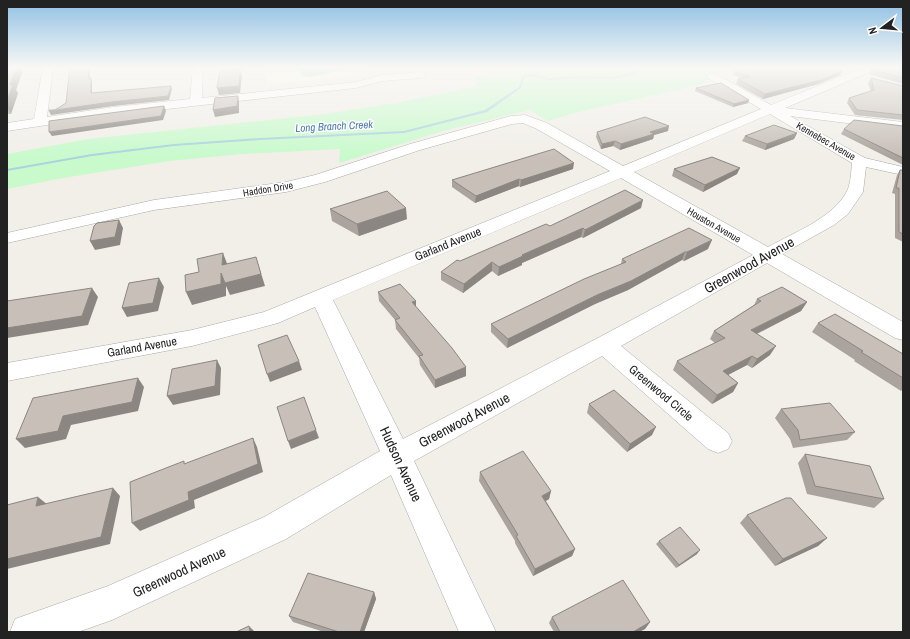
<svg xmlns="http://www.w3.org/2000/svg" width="910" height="639" font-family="'Archivo Narrow',sans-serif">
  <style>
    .education { fill: #ffffe5 }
    .park { fill: #c8facc }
    .pitch { fill: #88e0be }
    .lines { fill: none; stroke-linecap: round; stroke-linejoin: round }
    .stream { fill: #aad3df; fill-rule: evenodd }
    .minor-casing { stroke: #a9a9a9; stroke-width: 1 }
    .minor { fill: #fff; fill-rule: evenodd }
    .wall { fill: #aba49e }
    .shaded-wall { fill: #8b8681 }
    .building { fill: #c7bfb8; stroke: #8b8681 }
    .labels { text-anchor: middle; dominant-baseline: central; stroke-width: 3; stroke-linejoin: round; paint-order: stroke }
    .far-street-label { font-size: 10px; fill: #222; stroke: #fff }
    .far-water-label { font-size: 11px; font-style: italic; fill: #4a7aab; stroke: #fff }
    .street-label { font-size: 12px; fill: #222; stroke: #fff }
    .near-street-label { font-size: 14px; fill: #222; stroke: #fff }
  </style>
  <rect width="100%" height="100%" fill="#f2efe9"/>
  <!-- education -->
  <path class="education" d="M266 67H374L352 76 267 84Z"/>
  <!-- park -->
  <path class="park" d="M517 67H733L700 85 578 112 548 121 530 110 443 131 339 163 340 149 242 154 169 161 63 178 7 189V154L88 139 325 114 396 103 477 86 474 77Z"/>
  <!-- pitch -->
  <path class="pitch" d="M293 67H357L310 77 304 76Z"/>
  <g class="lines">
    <!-- stream -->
    <path class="stream" d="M639 67H642L637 74 613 79 582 78 549 80 529 76 524 78 521 88 487 112 404 133 260 140 174 146 92 156 7 171V169L92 154 174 144 260 138 404 131 485 110 519 87 522 76 529 74 549 78 582 76 613 77 635 72Z"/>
    <defs>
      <path id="minor" d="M43 67H53L47 117 113 107 190 99 193 67H203L202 98 356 82 382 75 421 72 426 75 421 78 382 81 356 88 113 115 7 131V123L34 119Z
        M864 67H878L877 69 785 108 903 122V130L790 116 865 158 903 167V175L866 167 863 192 848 214 834 225 782 254 903 322V340L895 338 767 263 621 346 728 433 732 441 728 449 718 453 708 449 602 356 414 461 496 632H459L391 475 286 539 112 620 78 632H10L15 619 108 586 264 517 380 451 315 307 278 323 192 346 7 381V363L192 330 264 312 610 171 537 129 523 123 512 124 420 150 325 182 286 192 154 210 7 243V233L154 200 286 182 315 175 410 144 511 116 525 115 547 123 623 166 761 109 708 78 707 76 708 74H716L771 105ZM770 114 852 163C851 172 851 185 846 193 831 219 793 233 768 247L634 172ZM621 178 753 255 596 339 403 439 333 300Z"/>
    </defs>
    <!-- minor casing -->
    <use href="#minor" class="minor-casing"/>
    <!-- minor -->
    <use href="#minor" class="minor"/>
  </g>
  <!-- wall -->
  <path class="wall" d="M7 67H24L16 90 18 93 11 114H7Z
    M846 67H860L855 69Z
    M903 67V84L869 74 871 69Z
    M735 71 840 75 818 84 763 99 736 84 738 79 742 78 733 75Z
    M871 78 903 86V120L855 115 847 103 849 98 871 91 868 83Z
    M696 88 749 100 748 103 733 107 695 91Z
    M903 126V165L841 134 844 129Z
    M668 131 654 135 653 139 620 150 613 146 601 149 596 137 597 132Z
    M797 133 794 139 765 150 742 141 745 136Z
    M573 169 520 187 519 186 475 203 452 187V180Z
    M674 169 737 174 703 192 672 176Z
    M900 170H903V242L895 238V194L892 193 897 175Z
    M641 208 583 238 581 237 522 263V265L498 276 492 271 463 293 441 280V272L460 261 550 226Z
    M330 209 407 219 359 236 332 221Z
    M708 249 684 261 682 260 628 290 595 304 507 348 491 332V324L621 264 622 259Z
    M378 292 416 301V308L466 367V376L435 388 420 365 419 358 396 329 395 320 379 301Z
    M757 299 807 302 801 311 757 334 770 355 752 368 747 365 728 375 738 383 733 392 712 404 673 370 677 361 715 343 710 339 714 331 754 305Z
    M818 323 903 354V389L901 391 854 361 855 360 812 332Z
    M589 404 652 435 627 452 587 413Z
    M781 409 855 432 847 440 793 448 790 439 775 418Z
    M805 454 884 499 874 508 807 494 798 463Z
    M480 472 551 491 549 499 546 501 575 549 572 556 533 576 515 543V541L479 481Z
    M747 515 827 538 818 546 775 566 740 523Z
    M659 541 697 554 676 568 656 544Z
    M374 592 376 599 364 632H324L293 622 289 616Z
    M552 617 650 622 645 629 639 632H554L549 623Z"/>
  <!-- shaded-wall -->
  <path class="shaded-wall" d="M17 67H24L16 90 18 93 11 114 7 108V100L10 85Z
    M88 67H90V82L89 79Z
    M240 69 242 75 240 93 219 95 217 88Z
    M842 71 840 75 818 84 763 99 765 94Z
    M91 78 92 81V96L91 93Z
    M171 86 172 89 169 100 113 106 51 115 49 111Z
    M238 96 239 102V113L215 117 213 110Z
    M749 100 748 103 733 107 734 104Z
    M164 106 166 111 163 120 52 136 49 132Z
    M669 126 668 131 654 135 653 139 620 150 621 144 650 132Z
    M797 133 794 139 765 150 767 144Z
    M615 141 613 146 601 149 602 144Z
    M574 163 573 169 520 187 521 180Z
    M740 168 737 174 703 192 705 185Z
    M519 179V186L475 203 476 196Z
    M643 200 641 208 583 238 585 230Z
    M406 208 407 219 359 236 357 224Z
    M119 220 123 228 120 245 95 250 90 241Z
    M583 228 581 237 522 263V265L498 276 499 267 522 255Z
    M712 240 708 249 684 261 687 252Z
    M685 252 682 260 628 290 595 304 507 348 508 339Z
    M223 253 228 266 222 265Z
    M256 257 265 286 230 295 226 286V296L192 305 186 292 221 273Z
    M492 262V271L463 293 464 284Z
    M159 278 164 287 158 311 127 317 122 308Z
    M92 288 98 297 88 325 7 338V328Z
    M416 301V310L412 302Z
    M807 302 801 311 746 339 751 330Z
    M776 346 770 355 752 368 757 359Z
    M752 356 747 365 718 380 723 371Z
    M217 360 221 368 220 395 173 405 167 396Z
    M299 361 302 370 270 382 267 374Z
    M466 367V376L435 388V380Z
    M138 378 144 387 138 411 71 425 66 439 25 448 16 439 63 416Z
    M738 383 733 392 712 404 717 395Z
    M656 427 652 435 627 452 630 444Z
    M316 430 319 438 291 449 288 441Z
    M253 438 257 447 263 472 194 500 195 508 140 531 132 523 188 492Z
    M113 488 120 496 110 544 7 569V559Z
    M551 491 549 499 540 504 542 496Z
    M38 497 48 505 36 506Z
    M827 538 818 546 775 566 783 559Z
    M575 549 572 556 533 576 535 569Z
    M700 550 697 554 676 568 679 565Z
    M374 592 376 599 364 632H360Z
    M650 622 645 629 639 632H633Z
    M249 626 255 632H250Z"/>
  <!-- building -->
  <path class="building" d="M7 67H17L10 85H13L7 100Z
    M70 67H88L89 79 91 78V93L171 86 168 96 111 102 49 111V110H55L66 103Z
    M759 67H828L842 71 821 80 765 94 738 79 751 77 735 71Z
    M875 67H903V78L871 69Z
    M240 69 239 86 217 88 220 71Z
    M871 78 903 86V115L857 110 849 98 874 90Z
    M721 83 749 100 734 104 696 88Z
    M238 96 237 106 213 110 215 98Z
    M164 106 161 116 49 132V121Z
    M645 117 669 126 650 132 654 134 621 144 615 141 602 144 597 132Z
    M854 120 903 126V158L844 129Z
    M774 125 797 133 767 144 745 136Z
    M554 149 574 163 521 180 519 179 476 196 452 180Z
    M712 157 740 168 705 185 674 169Z
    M900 170H903V234L899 232V188H896Z
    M625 190 643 200 585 230 583 228 522 255 523 256 499 267 492 262 464 284 441 272 457 260 460 261 546 224 550 226Z
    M387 191 406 208 357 224 330 209Z
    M119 220 115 237 90 241 94 226 97 223Z
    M689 228 712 240 687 252H685L631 281 597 295 508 339 491 324 584 279 626 262 622 259Z
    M223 253 222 265 256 257 261 274 225 283 221 273V284L186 292 185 275 199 272 197 259Z
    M159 278 153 303 122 308 129 283Z
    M400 284 416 301 412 302 452 348 466 367 435 380 419 356 423 355 395 320 400 318 378 292Z
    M782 287 807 302 751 330 776 346 757 359 752 356 723 371 738 383 717 395 677 361 725 338 714 331 761 301 757 299Z
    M92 288 82 316 7 328V301Z
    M835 314 903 354V378L861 352 863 351 818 323Z
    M287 335 299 361 267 374 258 345Z
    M217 360 215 386 167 396 172 369Z
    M138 378 132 402 63 416 58 431 16 439 33 398Z
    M614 390 656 427 630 444 589 404Z
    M304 397 316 430 288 441 277 407Z
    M830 403 855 432 800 440 798 430 781 409Z
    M253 438 258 464 188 492 189 500 132 523 130 482 184 461V464Z
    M523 451 551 491 542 496 575 549 535 569 516 536 518 535 480 472Z
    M805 454 870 466 884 499 815 486Z
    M113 488 101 537 7 559V505L38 497 36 506Z
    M786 498H791L827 538 783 559 747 515Z
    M680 527 700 550 679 565 659 541Z
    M308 573 374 592 360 632H339L289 616Z
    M623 580 650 622 633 632H560L552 617Z
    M249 626 250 632H236Z"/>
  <!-- sky -->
  <linearGradient id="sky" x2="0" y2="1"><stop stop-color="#8fc0e4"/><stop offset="0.43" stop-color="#f9f8f5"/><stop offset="1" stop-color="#f9f8f5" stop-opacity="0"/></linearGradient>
  <rect width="910" height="157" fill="url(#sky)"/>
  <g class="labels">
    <!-- far-street labels -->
    <g class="far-street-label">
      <text transform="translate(826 141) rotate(30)">Kennebec Avenue</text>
      <text transform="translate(268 189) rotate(-9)">Haddon Drive</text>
      <text transform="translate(714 225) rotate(30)">Houston Avenue</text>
    </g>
    <!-- far-water labels -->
    <g class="far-water-label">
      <text transform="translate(334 126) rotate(-3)">Long Branch Creek</text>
    </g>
    <!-- street labels -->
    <g class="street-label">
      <text transform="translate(448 244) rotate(-22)">Garland Avenue</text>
      <text transform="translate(142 347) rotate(-10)">Garland Avenue</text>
      <text transform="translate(661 393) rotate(40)">Greenwood Circle</text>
    </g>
    <!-- near-street labels -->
    <g class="near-street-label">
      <text transform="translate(749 265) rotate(-29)">Greenwood Avenue</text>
      <text transform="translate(464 420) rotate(-28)">Greenwood Avenue</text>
      <text transform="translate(401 464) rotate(65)">Hudson Avenue</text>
      <text transform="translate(179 572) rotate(-25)">Greenwood Avenue</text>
    </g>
  </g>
  <!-- border -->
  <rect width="910" height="639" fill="none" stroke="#222222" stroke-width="16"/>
  <!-- north arrow -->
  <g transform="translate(882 28) rotate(254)" stroke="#ffffff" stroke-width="3" paint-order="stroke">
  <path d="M0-3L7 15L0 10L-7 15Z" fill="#222222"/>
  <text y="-6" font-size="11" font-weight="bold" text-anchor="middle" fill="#222222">N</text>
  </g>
</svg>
